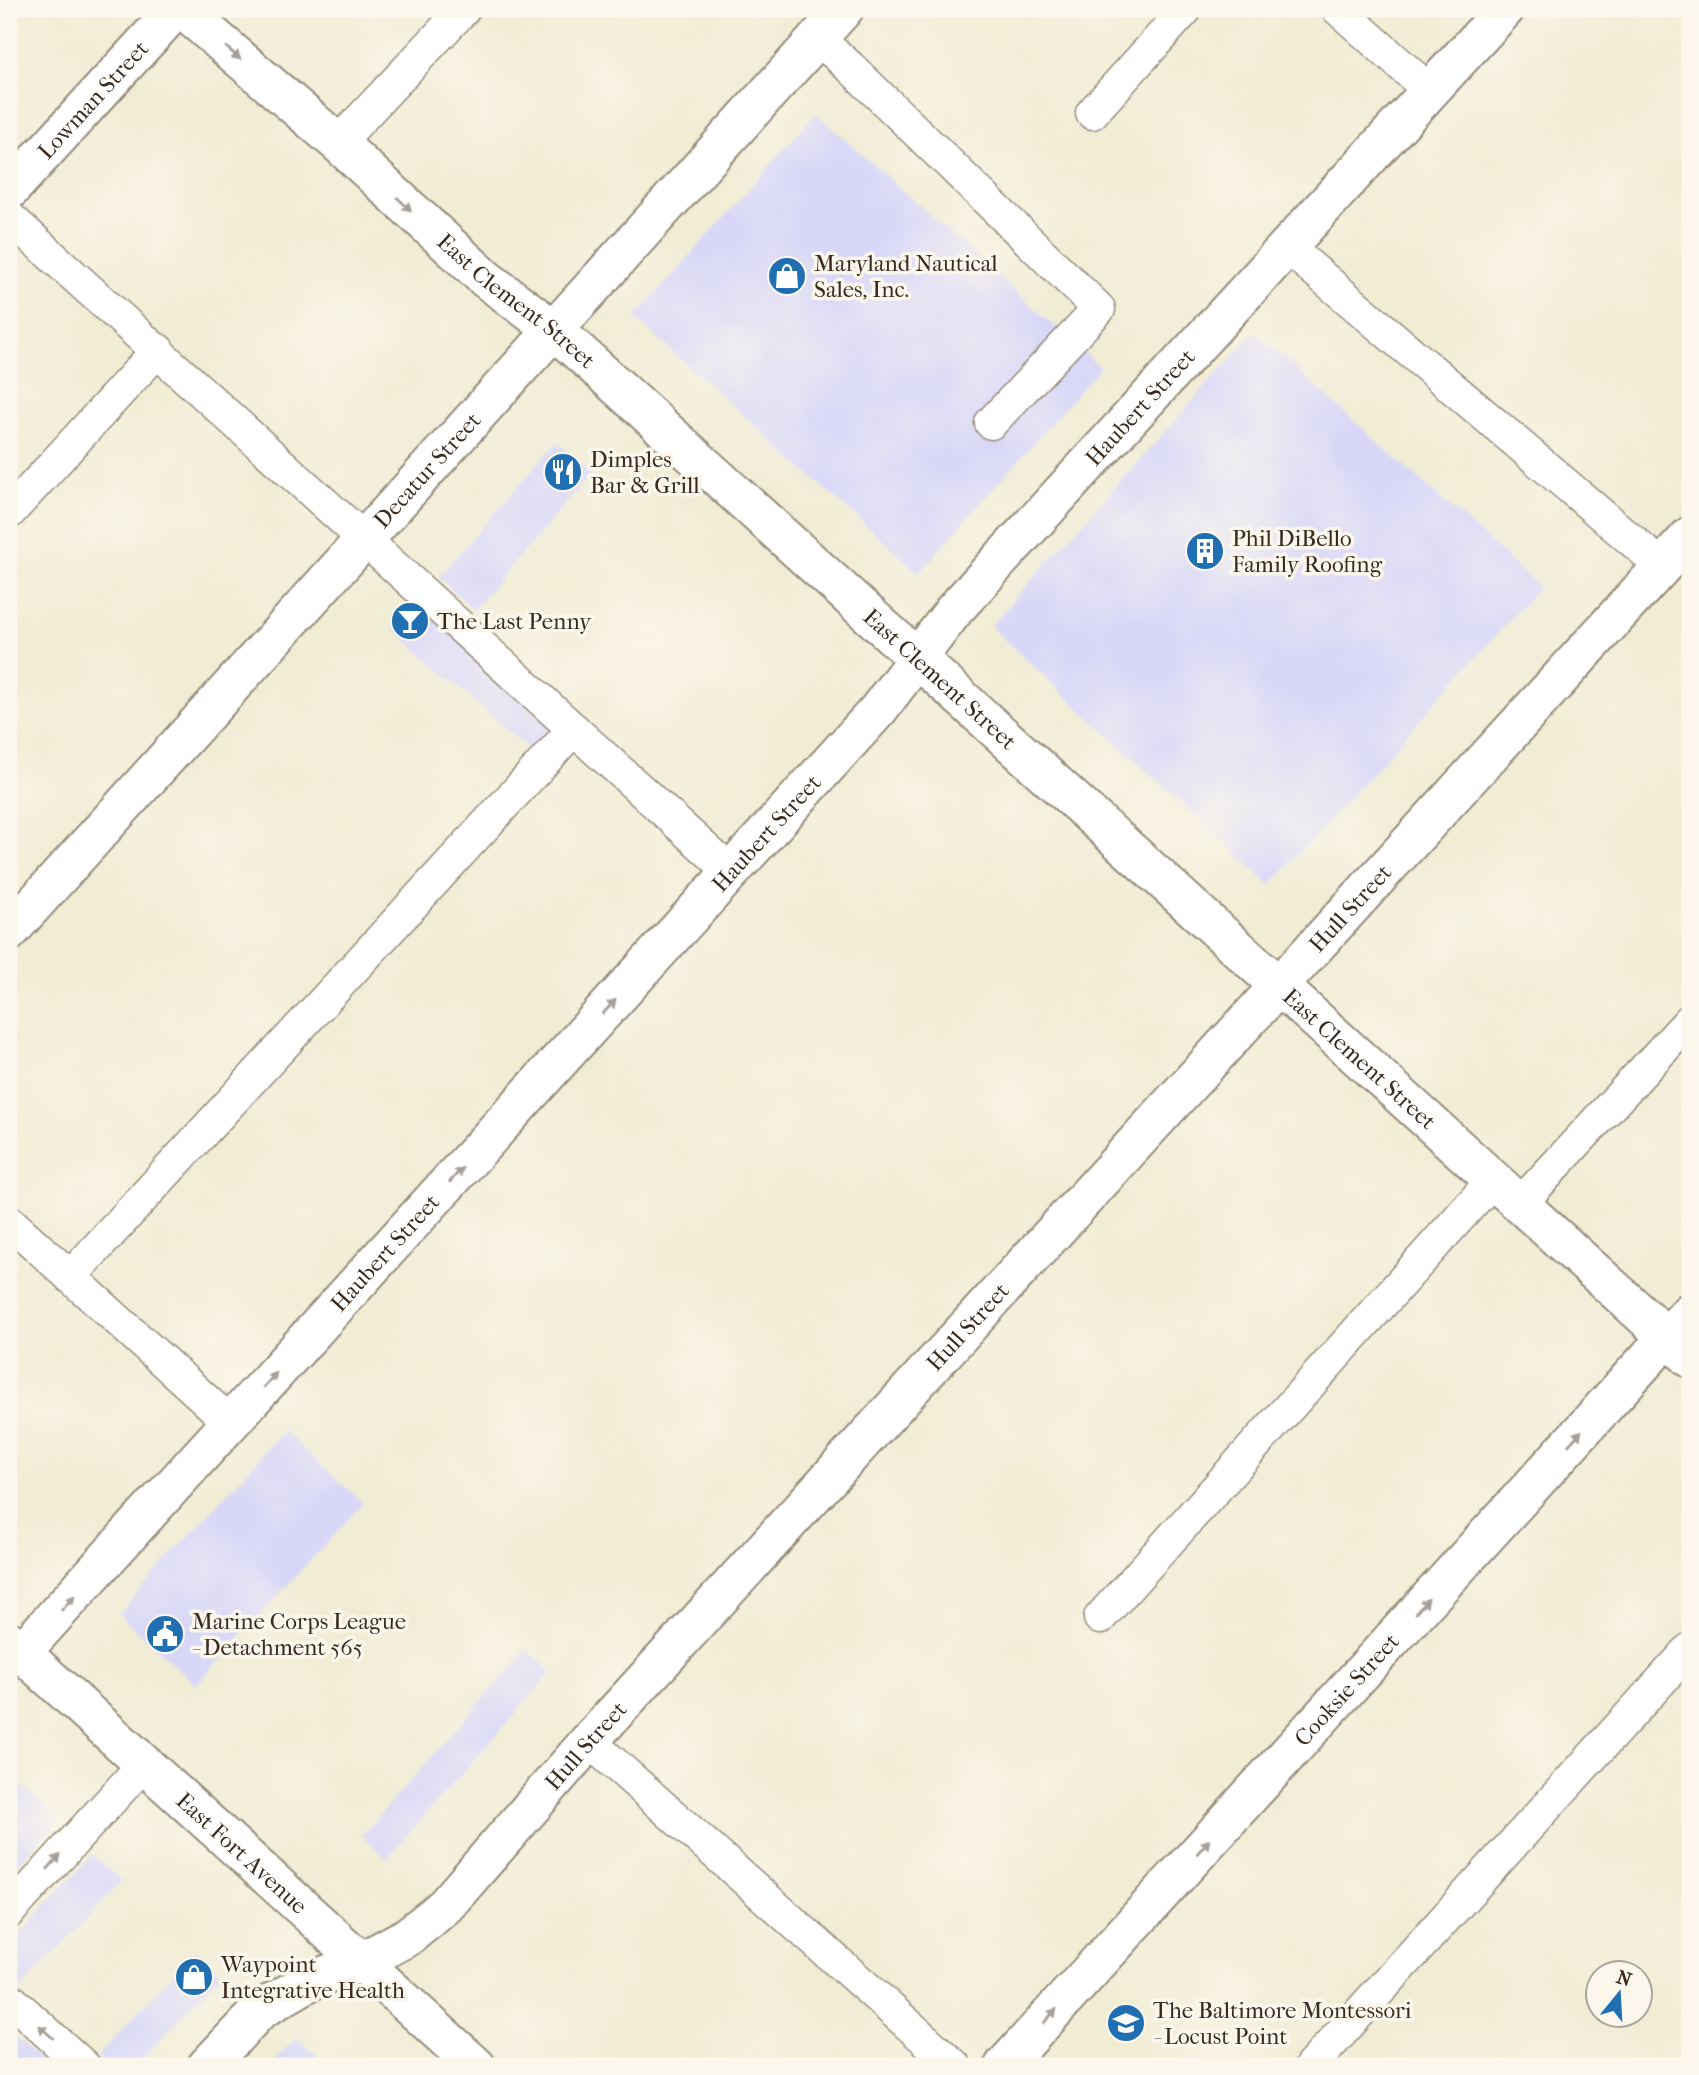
<svg xmlns="http://www.w3.org/2000/svg" width="1699" height="2075" font-family="'IM FELL French Canon',serif">
  <style>
    .built { fill: #d8d7f8 }
    .lines { fill: none; stroke-linecap: round; stroke-linejoin: round }
    .lane-casing { stroke: #968b79; stroke-width: 35 }
    .street-casing { stroke: #968b79; stroke-width: 42 }
    .secondary-casing { stroke: #968b79; stroke-width: 42 }
    .lane { stroke: #fff; stroke-width: 32 }
    .street { stroke: #fff; stroke-width: 38 }
    .secondary { stroke: #fff; stroke-width: 38 }
    .oneway { fill: #a79f9a }
    .labels { text-anchor: middle; dominant-baseline: central; stroke-width: 7; stroke-linejoin: round; paint-order: stroke }
    .street-label { font-size: 23px; fill: #3b2a1e; stroke: #fbf7ec }
    .poi-label { font-size: 23px; fill: #3b2a1e; stroke: #fbf7ec; text-anchor: start }
  </style>
  <rect width="100%" height="100%" fill="#fbf7ec"/>
  <filter id="ink" filterUnits="userSpaceOnUse"><feTurbulence type="fractalNoise" baseFrequency=".0143" numOctaves="2"/><feDisplacementMap in="SourceGraphic" scale="14" xChannelSelector="R" yChannelSelector="G"/><feConvolveMatrix kernelMatrix="1 2 1 2 8 2 1 2 1" color-interpolation-filters="sRGB"/></filter>
  <filter id="wash" filterUnits="userSpaceOnUse"><feTurbulence type="fractalNoise" baseFrequency=".00686" numOctaves="4" result="noise"/><feDisplacementMap in="SourceGraphic" scale="28" xChannelSelector="R" yChannelSelector="G"/><feGaussianBlur stdDeviation="1.57" result="paint"/><feColorMatrix in="noise" values="0 0 0 0 0 0 0 0 0 0 0 0 0 0 0 0 0 1.4 0 .05"/><feComposite in="paint" operator="in"/></filter>
  <g filter="url(#wash)">
    <rect width="100%" height="100%" fill="#f1ecd4"/>
    <!-- built -->
    <path class="built" d="M816 113 1100 367 919 573 635 318Z
      M1255 332 1539 587 1271 885 990 626Z
      M557 442 592 474 473 609 438 577Z
      M416 601 557 730 535 755 392 627Z
      M283 1431 363 1503 196 1685 119 1614Z
      M527 1649 552 1672 387 1858 362 1835Z
      M9 1773 60 1820 9 1872Z
      M92 1854 121 1881 22 1989 9 1978V1946Z
      M196 1949 222 1973 136 2066H107L97 2057Z
      M9 2031 48 2066H9Z
      M297 2037 329 2066H270Z"/>
  </g>
  <g filter="url(#ink)">
    <g class="lines">
      <defs>
        <path id="lane" d="M1338 9 1430 91
          M817 38 850 67 1099 309 991 423
          M1092 113 1186 9
          M338 143 464 9
          M9 217 731 872
          M1287 247 1663 567
          M9 513 158 350
          M1520 1204 1690 1020
          M9 1221 231 1423
          M70 1277 574 729
          M1100 1618 1493 1180
          M589 1741 955 2066
          M9 1912 144 1764
          M9 1998 84 2066
          M1311 2066 1690 1649"/>
        <g id="street">
          <path id="s1" d="M182 9 338 143 486 279 553 329 589 361 1690 1358"/>
          <path id="s2" d="M9 191 176 9"/>
          <path id="s3" d="M9 932 844 9"/>
          <path id="s4" d="M21 1653 878 710 955 609 1505 9"/>
          <path id="s5" d="M207 2066 260 2010 310 1981 361 1962 407 1937 431 1918 446 1905 589 1741 1690 536"/>
          <path id="s6" d="M1004 2066 1690 1312"/>
        </g>
        <g id="secondary">
          <path id="s7" d="M9 1641 476 2066"/>
        </g>
      </defs>
      <!-- lane casing -->
      <use href="#lane" class="lane-casing"/>
      <!-- street casing -->
      <use href="#street" class="street-casing"/>
      <!-- secondary casing -->
      <use href="#secondary" class="secondary-casing"/>
      <!-- lane -->
      <use href="#lane" class="lane"/>
      <!-- street -->
      <use href="#street" class="street"/>
      <!-- secondary -->
      <use href="#secondary" class="secondary"/>
    </g>
    <!-- one-way arrows -->
    <defs><path id="oneway-solid" d="M-6-.8H1V-3.2L6.5 0L1 3.2V.8H-6Z" transform="scale(1.75)"/></defs>
    <g class="oneway">
      <use href="#oneway-solid" transform="translate(233 53) rotate(41)"/>
      <use href="#oneway-solid" transform="translate(404 204) rotate(43)"/>
      <use href="#oneway-solid" transform="translate(609 1007) rotate(-48)"/>
      <use href="#oneway-solid" transform="translate(456 1175) rotate(-48)"/>
      <use href="#oneway-solid" transform="translate(270 1380) rotate(-48)"/>
      <use href="#oneway-solid" transform="translate(1575 1438) rotate(-48)"/>
      <use href="#oneway-solid" transform="translate(68 1603) rotate(-48)"/>
      <use href="#oneway-solid" transform="translate(1422 1606) rotate(-48)"/>
      <use href="#oneway-solid" transform="translate(1203 1847) rotate(-48)"/>
      <use href="#oneway-solid" transform="translate(54 1862) rotate(-48)"/>
      <use href="#oneway-solid" transform="translate(1050 2016) rotate(-48)"/>
      <use href="#oneway-solid" transform="translate(46 2032) rotate(-138)"/>
    </g>
  </g>
  <!-- icons -->
  <defs>
    <symbol id="shop-disc" viewBox="-11 -11 22 22"><circle r="9.5" fill="#1f6fb2" stroke="#fbf7ec"/><path d="M-5-2.5h2.3a2.7 3.5 0 0 1 5.4 0H5L5.5 6h-11ZM-1.5-2.5h3a1.5 2.3 0 0 0-3 0Z" fill="#fff"/></symbol>
    <symbol id="restaurant-disc" viewBox="-11 -11 22 22"><circle r="9.5" fill="#1f6fb2" stroke="#fbf7ec"/><path d="M-5-6h1v4h1v-4h1v4h1v-4h1v5L-1.5 .5V6h-2V.5L-5-1ZM5-6V6H3V1.5H1.5Q1.5-4 5-6Z" fill="#fff"/></symbol>
    <symbol id="building-disc" viewBox="-11 -11 22 22"><circle r="9.5" fill="#1f6fb2" stroke="#fbf7ec"/><path d="M-4-6H4V6H1V3H-1V6H-4ZM-2.5-4.3h1.7v1.8h-1.7ZM.8-4.3h1.7v1.8H.8ZM-2.5-1h1.7V.8h-1.7ZM.8-1h1.7V.8H.8Z" fill="#fff"/></symbol>
    <symbol id="bar-disc" viewBox="-11 -11 22 22"><circle r="9.5" fill="#1f6fb2" stroke="#fbf7ec"/><path d="M-6-5H6L.8 .8V4.5H3.5V6h-7V4.5H-.8V.8Z" fill="#fff"/></symbol>
    <symbol id="civic-disc" viewBox="-11 -11 22 22"><circle r="9.5" fill="#1f6fb2" stroke="#fbf7ec"/><path d="M-.6-6.5H3V-4.5H.6V-3L4-1V1h2V6H-6V1h2V-1L-.6-3ZM-1.2 2.5V6h2.4V2.5Z" fill="#fff"/></symbol>
    <symbol id="school-disc" viewBox="-11 -11 22 22"><circle r="9.5" fill="#1f6fb2" stroke="#fbf7ec"/><path d="M0-5L7-2L0 1L-7-2ZM-4 1L0 2.5L4 1V4Q0 6-4 4Z" fill="#fff"/></symbol>
  </defs>
  <g fill-rule="evenodd">
    <use href="#shop-disc" x="765" y="254" width="44" height="44"/>
    <use href="#restaurant-disc" x="541" y="450" width="44" height="44"/>
    <use href="#building-disc" x="1183" y="529" width="44" height="44"/>
    <use href="#bar-disc" x="388" y="599" width="44" height="44"/>
    <use href="#civic-disc" x="143" y="1612" width="44" height="44"/>
    <use href="#shop-disc" x="172" y="1955" width="44" height="44"/>
    <use href="#school-disc" x="1104" y="2001" width="44" height="44"/>
  </g>
  <g class="labels">
    <!-- street labels -->
    <g class="street-label">
      <text stroke="none"><textPath href="#s2" startOffset="124">Lowman Street</textPath></text>
      <text stroke="none"><textPath href="#s1" startOffset="444">East Clement Street</textPath></text>
      <text stroke="none"><textPath href="#s4" startOffset="1675">Haubert Street</textPath></text>
      <text stroke="none"><textPath href="#s3" startOffset="623">Decatur Street</textPath></text>
      <text stroke="none"><textPath href="#s1" startOffset="1012">East Clement Street</textPath></text>
      <text stroke="none"><textPath href="#s4" startOffset="1108">Haubert Street</textPath></text>
      <text stroke="none"><textPath href="#s5" startOffset="1638">Hull Street</textPath></text>
      <text stroke="none"><textPath href="#s1" startOffset="1578">East Clement Street</textPath></text>
      <text stroke="none"><textPath href="#s4" startOffset="541">Haubert Street</textPath></text>
      <text stroke="none"><textPath href="#s5" startOffset="1071">Hull Street</textPath></text>
      <text stroke="none"><textPath href="#s6" startOffset="509">Cooksie Street</textPath></text>
      <text stroke="none"><textPath href="#s5" startOffset="504">Hull Street</textPath></text>
      <text stroke="none"><textPath href="#s7" startOffset="315">East Fort Avenue</textPath></text>
    </g>
    <!-- poi labels -->
    <g class="poi-label">
      <text x="814" y="263">Maryland Nautical<tspan x="814" dy="26">Sales, Inc.</tspan></text>
      <text x="590" y="459">Dimples<tspan x="590" dy="26">Bar &amp; Grill</tspan></text>
      <text x="1232" y="538">Phil DiBello<tspan x="1232" dy="26">Family Roofing</tspan></text>
      <text x="437" y="621">The Last Penny</text>
      <text x="192" y="1621">Marine Corps League<tspan x="192" dy="26">- Detachment 565</tspan></text>
      <text x="221" y="1964">Waypoint<tspan x="221" dy="26">Integrative Health</tspan></text>
      <text x="1153" y="2010">The Baltimore Montessori<tspan x="1153" dy="26">- Locust Point</tspan></text>
    </g>
  </g>
  <!-- margin -->
  <rect width="1699" height="2075" fill="none" stroke="#fbf7ec" stroke-width="35"/>
  <!-- north arrow -->
  <g transform="translate(1619 1994) rotate(18)"><circle r="33" fill="#fbf7ec" stroke="#aea59a" stroke-width="2"/>
  <path d="M0-5L12 26L0 18L-12 26Z" fill="#1f6fb2"/>
  <text y="-10" font-size="19" font-weight="bold" text-anchor="middle" fill="#3b2a1e">N</text>
  </g>
</svg>
